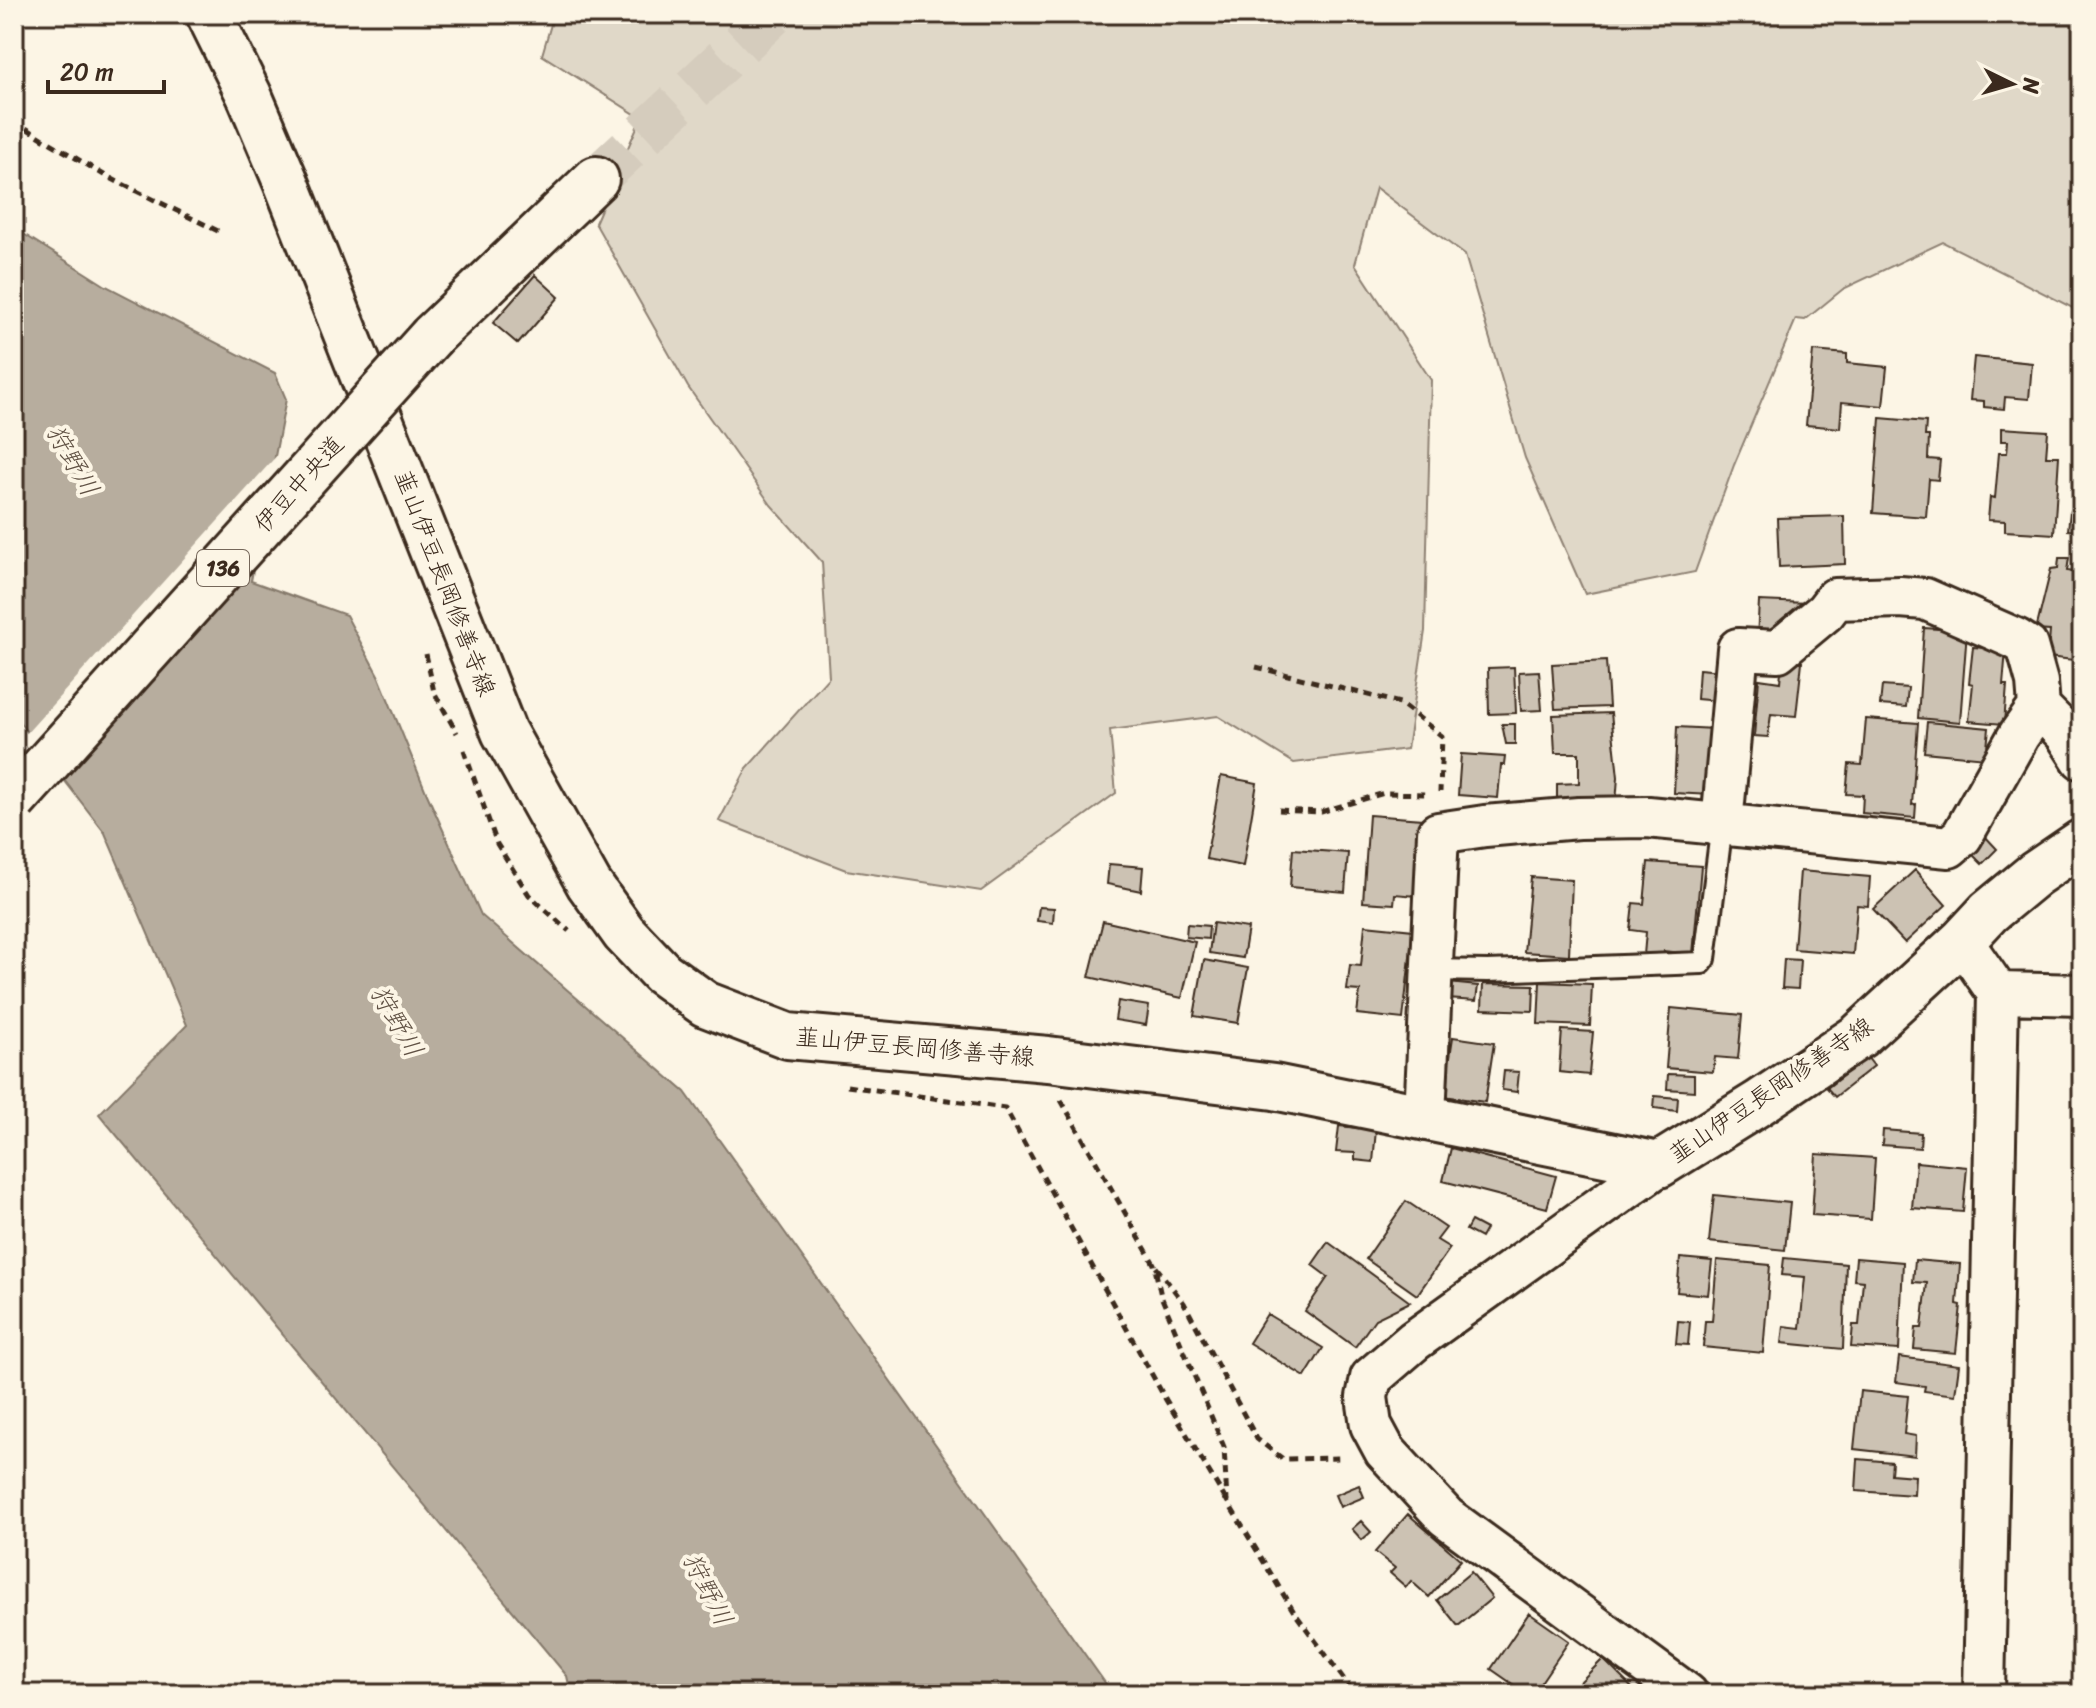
<svg xmlns="http://www.w3.org/2000/svg" width="2096" height="1708" font-family="Sriracha,'Klee One',sans-serif">
  <style>
    .green { fill: #e0d8c8; stroke: #8e8173; stroke-width: 2 }
    .water { fill: #b7ad9e; stroke: #85796b; stroke-width: 2 }
    .pier { fill: #fcf5e5 }
    .building { fill: #ccc2b3; stroke: #3b2a1e; stroke-width: 2 }
    .lines { fill: none; stroke-linecap: round; stroke-linejoin: round }
    .highway-tunnel { stroke: #d5ccbd; stroke-width: 44; stroke-dasharray: 44 22; stroke-linecap: butt }
    .lane-casing { stroke: #3b2a1e; stroke-width: 26 }
    .street-casing { stroke: #3b2a1e; stroke-width: 46 }
    .secondary-casing { stroke: #3b2a1e; stroke-width: 50 }
    .highway-casing { stroke: #3b2a1e; stroke-width: 50 }
    .path { stroke: #3b2a1e; stroke-width: 5; stroke-dasharray: 8 6; stroke-linecap: butt }
    .lane { stroke: #fcf5e5; stroke-width: 20 }
    .street { stroke: #fcf5e5; stroke-width: 40 }
    .secondary { stroke: #fcf5e5; stroke-width: 44 }
    .highway { stroke: #fcf5e5; stroke-width: 44 }
    .highway-bridge-casing { stroke: #3b2a1e; stroke-width: 50; stroke-linecap: butt }
    .highway-bridge { stroke: #fcf5e5; stroke-width: 44 }
    .labels { text-anchor: middle; dominant-baseline: central; stroke-width: 8; stroke-linejoin: round; paint-order: stroke }
    .shield { fill: #fcf5e5; stroke: #75675a; stroke-width: 2 }
    .shield-label { font-size: 22px; font-weight: bold; fill: #3b2a1e }
    .street-label { font-size: 24px; fill: #3b2a1e; stroke: #fcf5e5 }
    .water-label { font-size: 26px; font-style: italic; fill: #605144; stroke: #fcf5e5 }
  </style>
  <rect width="100%" height="100%" fill="#fcf5e5"/>
  <filter id="ink" filterUnits="userSpaceOnUse"><feTurbulence type="fractalNoise" baseFrequency=".0125" numOctaves="2"/><feDisplacementMap in="SourceGraphic" scale="16" xChannelSelector="R" yChannelSelector="G"/><feConvolveMatrix kernelMatrix="1 2 1 2 8 2 1 2 1" color-interpolation-filters="sRGB"/></filter>
  <g filter="url(#ink)">
    <!-- green -->
    <path class="green" d="M554 14H2082V321L2071 307 1943 242 1843 289 1805 320 1796 319 1734 465 1695 572 1585 594 1525 458 1465 255 1376 188 1355 264 1431 380 1425 631 1407 749 1294 763 1218 716 1110 730 1116 793 981 891 846 870 719 821 747 768 829 677 822 562 771 505 688 387 595 223 641 118 542 55Z"/>
    <!-- water -->
    <path class="water" d="M14 228 106 286 275 373 286 399 251 581 346 615 379 677 426 792 481 915 685 1092 1113 1694H571L567 1676 99 1114 187 1025 105 833 14 715Z"/>
    <!-- pier -->
    <path class="pier" d="M280 452 262 545 55 776 25 735Z"/>
    <!-- building -->
    <path class="building" d="M535 275 559 297 518 344 493 323Z
      M1813 351 1847 354V363L1887 367 1883 406 1842 402 1840 428 1806 425Z
      M1974 357 2032 363 2029 399 2005 397 2004 409 1984 407V401L1970 400Z
      M1880 418 1926 422 1925 436H1929L1928 459 1940 460 1938 480 1929 479 1926 517 1873 513Z
      M2001 428 2048 431 2046 456H2059L2054 534 2005 531V521L1988 520 1990 497 1995 498 1999 453H2007L2008 441H2001Z
      M2070 511H2082V531L2068 530Z
      M1844 516 1845 564 1779 567 1777 518Z
      M2059 558H2069L2067 571 2082 573V661L2048 657 2050 631 2036 630 2051 569 2058 568Z
      M1759 601 1808 603 1774 640 1757 639Z
      M1924 628 1967 631 1960 722 1918 718Z
      M1973 647 2006 650 2003 685H2007L2004 724 1969 721 1973 684 1969 683Z
      M1782 660 1802 662 1796 716 1771 714 1768 737 1754 736 1759 679 1780 682Z
      M1606 661 1609 707 1555 709 1552 664Z
      M1514 667 1516 713 1489 714 1488 668Z
      M1699 669 1721 671 1718 701 1697 699Z
      M1539 671 1542 710 1521 711 1519 672Z
      M1882 686 1908 688 1906 707 1880 705Z
      M1611 713 1618 777 1616 803 1557 804V784L1579 783V753H1555L1553 715Z
      M1866 719 1918 723 1912 805 1916 804 1915 818 1862 813 1863 795 1846 794 1849 764 1862 765Z
      M1927 722 1989 728 1986 758 1924 752Z
      M1502 724H1515V744H1506Z
      M1677 727 1715 729 1711 795 1674 793Z
      M1461 754 1505 757 1504 765H1501L1498 798 1458 795Z
      M1221 776 1257 783 1243 866 1206 859Z
      M1369 815 1422 819 1416 896 1395 894 1394 904 1363 902Z
      M1983 834 1997 849 1982 864 1967 849Z
      M1293 849 1348 853 1345 892 1290 887Z
      M1648 862 1701 866 1693 954 1664 951V957L1644 955 1646 932 1630 930 1633 903 1644 904Z
      M1109 864 1143 867 1141 891 1107 884Z
      M1915 870 1946 905 1905 943 1873 909Z
      M1800 871 1870 877 1868 906 1857 905 1853 954 1794 949Z
      M1531 877 1572 880 1569 955 1524 952Z
      M1039 907 1054 908 1053 923 1037 921Z
      M1103 921 1195 942 1182 998 1089 977Z
      M1213 923 1248 928 1243 958 1209 953Z
      M1187 924 1209 926 1208 939 1186 937Z
      M1365 925 1413 930 1403 1019 1357 1014 1360 991 1347 990 1350 965 1361 966Z
      M1784 959 1800 960 1798 989 1782 988Z
      M1204 960 1248 968 1238 1023 1194 1016Z
      M1540 982 1592 984 1590 1026 1538 1024Z
      M1448 983 1478 986 1476 1001 1447 999Z
      M1483 984 1534 985 1533 1011 1482 1009Z
      M1118 1001 1149 1006 1146 1025 1115 1020Z
      M1671 1008 1742 1015 1738 1059 1715 1057 1713 1072 1666 1068Z
      M1562 1030 1593 1032 1589 1075 1559 1072Z
      M1453 1037 1494 1043 1485 1102 1444 1096Z
      M1867 1057 1874 1066 1835 1097 1827 1088Z
      M1504 1071 1519 1072 1517 1092 1502 1090Z
      M1668 1074 1694 1075V1091L1667 1089Z
      M1655 1096 1678 1098 1677 1111 1654 1108Z
      M1339 1126 1376 1130 1373 1162 1355 1160V1153L1336 1152Z
      M1883 1130 1921 1133 1920 1148 1882 1145Z
      M1451 1148 1556 1176 1547 1208 1443 1181Z
      M1816 1154 1875 1158 1871 1219 1812 1215Z
      M1916 1162 1967 1167 1963 1212 1912 1208Z
      M1714 1195 1790 1203 1785 1250 1709 1242Z
      M1406 1201 1446 1228 1437 1240 1450 1248 1417 1295 1366 1259Z
      M1471 1221 1486 1229 1481 1238 1466 1230Z
      M1328 1242 1410 1302 1375 1319 1355 1347 1305 1311 1328 1277 1312 1265Z
      M1680 1258 1712 1261 1708 1295 1677 1292Z
      M1784 1258 1846 1264 1843 1349 1782 1343 1784 1326 1800 1328 1805 1277 1782 1275Z
      M1856 1258 1903 1262 1899 1350 1851 1347 1853 1325H1859L1863 1281 1854 1280Z
      M1717 1260 1770 1265 1763 1353 1703 1347 1705 1321H1712Z
      M1915 1260 1960 1264 1957 1304 1961 1305 1956 1353 1914 1349 1916 1328H1922L1927 1283 1913 1282Z
      M1267 1314 1323 1348 1305 1377 1249 1343Z
      M1678 1321 1690 1322 1688 1345 1676 1344Z
      M1899 1357 1959 1365 1955 1395 1924 1391 1925 1386 1896 1382Z
      M1860 1391 1908 1396 1904 1434 1916 1436 1915 1456 1854 1449Z
      M1858 1459 1892 1462 1891 1474 1915 1476 1914 1495 1856 1491Z
      M1359 1485 1364 1497 1340 1507 1335 1495Z
      M1408 1514 1461 1560 1429 1597 1411 1581 1406 1587 1390 1573 1395 1568 1375 1552Z
      M1361 1521 1371 1532 1362 1540 1352 1529Z
      M1471 1572 1492 1598 1458 1626 1437 1600Z
      M1529 1613 1569 1641 1533 1694H1527L1491 1669Z
      M1603 1659 1634 1690 1630 1694H1568Z"/>
    <g class="lines">
      <!-- highway-tunnel -->
      <path class="highway-tunnel" d="M596 179 773 14"/>
      <defs>
        <path id="lane" d="M1430 970 1488 971 1702 963 1705 959 1722 824"/>
        <path id="street" d="M1722 824 1738 649 1778 651 1825 612 1835 599 1900 597 1925 599 2016 639 2027 646 2037 682 2039 707
          M1962 941 1998 993 1984 1694
          M1998 993 2082 995
          M1425 1116 1438 833 1485 826 1579 818 1648 817 1949 847 1962 836 2019 735 2039 707 2066 734 2082 759
          M1659 1165 1414 1341 1371 1378 1367 1397 1371 1425 1385 1451 1446 1517 1687 1694"/>
        <path id="secondary" d="M209 14 249 95 286 182 504 732 589 884 624 933 662 973 705 1004 788 1036 1048 1059 1274 1087 1659 1165 1759 1103 1859 1036 1962 941 1989 912 2035 874 2082 842"/>
        <path id="highway" d="M432 336 596 179"/>
      </defs>
      <!-- lane casing -->
      <use href="#lane" class="lane-casing"/>
      <!-- street casing -->
      <use href="#street" class="street-casing"/>
      <!-- secondary casing -->
      <use href="#secondary" class="secondary-casing"/>
      <!-- highway casing -->
      <use href="#highway" class="highway-casing"/>
      <!-- path -->
      <path class="path" d="M14 121 104 175 220 232
        M426 654 434 692 457 733
        M1256 667 1400 703 1442 736 1440 792
        M464 750 497 844 529 895 569 931
        M1279 810 1321 812 1384 793 1427 794
        M847 1086 1005 1108 1166 1400 1226 1500
        M1061 1100 1154 1264 1161 1296 1224 1447 1227 1501 1294 1612 1355 1694
        M1156 1267 1184 1303 1257 1439 1283 1459 1344 1458"/>
      <!-- lane -->
      <use href="#lane" class="lane"/>
      <!-- street -->
      <use href="#street" class="street"/>
      <!-- secondary -->
      <use href="#secondary" class="secondary"/>
      <!-- highway -->
      <use href="#highway" class="highway"/>
      <defs>
        <path id="highway-bridge" d="M14 800 432 336"/>
      </defs>
      <!-- highway-bridge casing -->
      <use href="#highway-bridge" class="highway-bridge-casing"/>
      <!-- highway-bridge -->
      <use href="#highway-bridge" class="highway-bridge"/>
    </g>
  </g>
  <g class="labels">
    <!-- shield labels -->
    <rect class="shield" x="197" y="550" width="52" height="36" rx="6"/>
    <g class="shield-label">
      <text x="223" y="568">136</text>
    </g>
    <!-- street labels -->
    <g class="street-label">
      <text transform="translate(299 484) rotate(-48)">伊豆中央道</text>
      <text transform="translate(445 583) rotate(69)">韮山伊豆長岡修善寺線</text>
      <text transform="translate(915 1047) rotate(5)">韮山伊豆長岡修善寺線</text>
      <text transform="translate(1771 1090) rotate(-34)">韮山伊豆長岡修善寺線</text>
    </g>
    <!-- water labels -->
    <g class="water-label">
      <text transform="translate(73 460) rotate(60)">狩野川</text>
      <text transform="translate(397 1021) rotate(60)">狩野川</text>
      <text transform="translate(708 1589) rotate(63)">狩野川</text>
    </g>
  </g>
  <!-- margin -->
  <rect width="2096" height="1708" fill="none" stroke="#fcf5e5" stroke-width="48"/>
  <rect x="24" y="24" width="2048" height="1660" fill="none" stroke="#3b2a1e" stroke-width="3" filter="url(#ink)"/>
  <!-- north arrow -->
  <g transform="translate(2012 84) rotate(95)" stroke="#fcf5e5" stroke-width="6" paint-order="stroke">
  <path d="M0-6L14 30L0 20L-14 30Z" fill="#3b2a1e"/>
  <text y="-12" font-size="22" font-weight="bold" text-anchor="middle" fill="#3b2a1e">N</text>
  </g>
  <!-- scale -->
  <path d="M48 80v12h116v-12" fill="none" stroke="#3b2a1e" stroke-width="4"/>
  <text x="60" y="80" font-size="24" fill="#3b2a1e" stroke="#fcf5e5" stroke-width="6" paint-order="stroke">20 m</text>
</svg>
